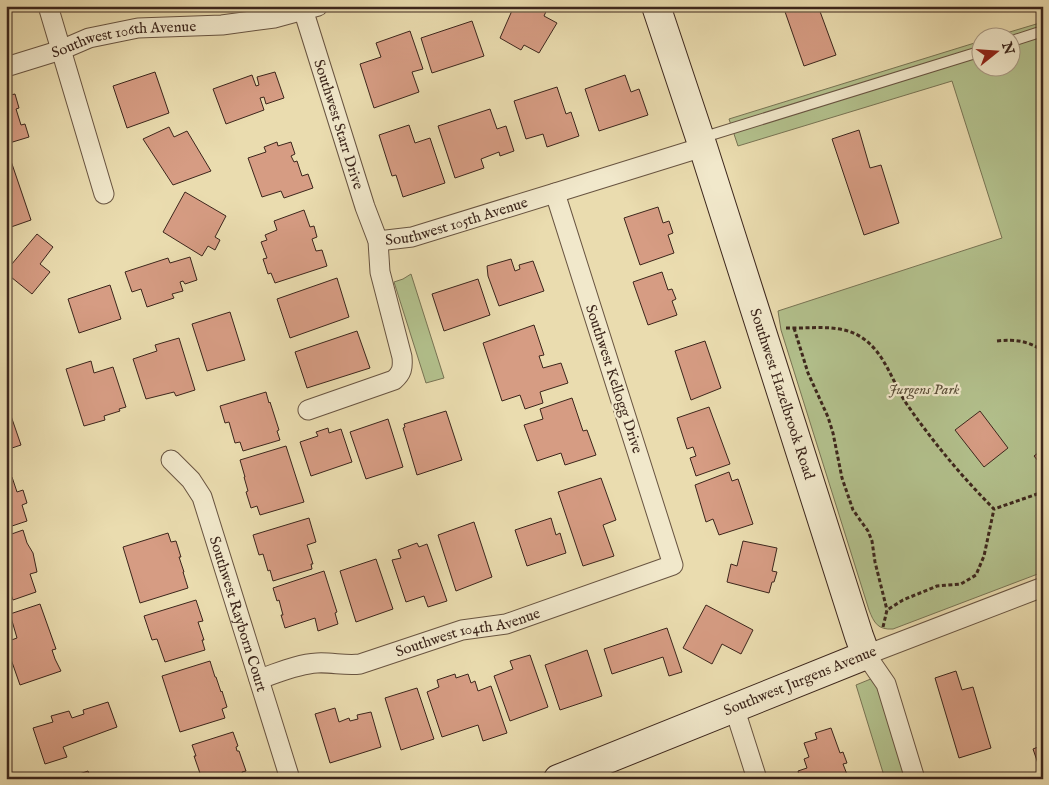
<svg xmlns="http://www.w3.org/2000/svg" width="1049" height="785" font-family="'IM FELL English',serif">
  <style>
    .green { fill: #b3c18d; stroke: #787454 }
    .building { fill: #d69c83; stroke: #3c261c }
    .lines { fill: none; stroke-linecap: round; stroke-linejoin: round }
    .lane-casing { stroke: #685441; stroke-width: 12 }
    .street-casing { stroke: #685441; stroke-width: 21 }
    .secondary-casing { stroke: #3c261c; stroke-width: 30 }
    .path { stroke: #3c261c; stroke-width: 3; stroke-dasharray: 4 2.5; stroke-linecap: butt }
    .lane { stroke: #f1e8cb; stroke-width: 10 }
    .street { stroke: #f1e8cb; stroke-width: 19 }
    .secondary { stroke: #f1e8cb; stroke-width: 28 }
    .labels { text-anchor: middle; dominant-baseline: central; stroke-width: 4.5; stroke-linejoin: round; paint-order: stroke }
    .street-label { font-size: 15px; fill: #3c261c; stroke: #f1e8cb }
    .park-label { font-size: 15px; font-style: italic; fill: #5a4d38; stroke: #f1e8cb }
  </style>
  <rect width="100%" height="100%" fill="#eadcaf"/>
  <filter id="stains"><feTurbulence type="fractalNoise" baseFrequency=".004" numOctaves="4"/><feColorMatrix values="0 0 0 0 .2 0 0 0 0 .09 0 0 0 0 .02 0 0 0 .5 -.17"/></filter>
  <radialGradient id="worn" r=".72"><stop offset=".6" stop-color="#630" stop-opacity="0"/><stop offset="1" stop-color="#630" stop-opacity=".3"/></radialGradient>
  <!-- green -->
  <path class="green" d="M1043 22V572L893 629C878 630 874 623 869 610L781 330 778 311 1002 238 952 81 738 146 729 119 981 41 982 68H1012V38L993 37Z
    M411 274 444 378 426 383 394 282 403 279Z
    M878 676 910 779H885L856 685Z"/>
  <!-- building -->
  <path class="building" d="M514 6H547L548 7 544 16 557 23 539 53 524 45 521 50 500 38Z
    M783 6H818L836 55 804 66Z
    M472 21 484 56 432 73 421 38Z
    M410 31 423 69 412 72 419 92 374 108 360 64 381 57 376 43Z
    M155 72 169 113 127 128 113 86Z
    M275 72 284 98 266 104 264 97 260 98 264 110 226 124 213 89 252 75 256 86 259 85 257 77Z
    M625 75 631 92 639 89 648 115 599 131 585 89Z
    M557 87 566 114 571 112 579 136 547 147 543 134 526 139 514 101Z
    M15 94 19 108 16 109 21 125 25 124 29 137 6 144V96Z
    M490 109 497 129 506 126 514 151 500 156 499 152 481 159 484 168 455 178 438 126Z
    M409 125 415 143 430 138 445 183 403 197 396 175 392 176 379 135Z
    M169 127 174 137 187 131 211 171 173 185 143 139Z
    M859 130 870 168 881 165 899 223 864 235 832 139Z
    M277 142 278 146 291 142 295 154 291 156 294 162 297 161 302 176 308 174 313 188 284 198 281 191 262 197 248 158 266 152 264 147Z
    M11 161 31 220 11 227 6 212V163Z
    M185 192 226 216 215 237 220 240 215 250 208 246 202 256 163 232Z
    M658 207 663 223 669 221 673 233 668 235 674 253 640 265 624 218Z
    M304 210 310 227 314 226 317 237 312 239 316 251 322 250 327 266 275 283 271 273 268 274 263 259 267 258 261 242 267 240 265 235 277 230 274 221Z
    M37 234 53 247 40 264 50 272 32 294 6 273V271Z
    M190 257 197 280 185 284 183 281 180 282 183 291 172 294 174 298 147 307 141 289 132 292 125 272 168 258 170 263Z
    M511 259 515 271 520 269 519 265 533 261 544 291 499 306 488 276 487 266Z
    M662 272 668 290 672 289 676 299 672 301 677 315 648 325 633 282Z
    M337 278 349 317 290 338 277 299Z
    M478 279 490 315 444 331 432 294Z
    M110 285 121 319 79 333 68 299Z
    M230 312 245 360 207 371 192 324Z
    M534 325 544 355 539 356 543 368 561 363 568 383 540 392 543 403 525 409 520 395 502 401 483 343Z
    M357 331 370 368 307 388 295 352Z
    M179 338 195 390 176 396 174 392 146 399 133 359 157 351 155 345Z
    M705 341 721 388 691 400 675 351Z
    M91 361 94 373 113 367 126 407 119 409 120 411 104 416 105 420 84 426 66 369Z
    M266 392 269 403 270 402 279 430 277 431 280 440 243 451 240 442 235 443 229 422 225 423 220 406Z
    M572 398 583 431 587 430 596 455 565 465 561 453 537 461 524 425 543 419 540 409Z
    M709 407 730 464 696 476 690 458 696 456 693 447 687 449 677 418Z
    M446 411 462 460 417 475 403 428 405 427 404 424Z
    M980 411 1008 448 984 467 955 430Z
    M6 413 7 414 10 413 21 445 6 450Z
    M388 419 403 467 366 479 350 432Z
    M328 428 329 433 341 429 352 462 311 476 300 442 318 436 316 432Z
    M286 446 304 502 260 515 257 506 251 508 246 492 248 491 244 477H245L240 460Z
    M1043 449V467L1034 456Z
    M729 472 732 481 738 479 753 524 719 535 713 519 706 522 695 485Z
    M12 477 17 492 23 490 27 503 22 505 27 521 6 528V478Z
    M601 478 616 520 603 525 614 556 583 566 558 492Z
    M309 518 316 542 307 545 313 564H311L312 569 273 581 270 570 268 571 263 554 259 555 253 535Z
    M551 518 556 535 560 533 566 553 527 566 515 530Z
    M474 522 492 577 456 591 438 535Z
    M23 530 27 543 33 553 37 572 30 574 36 592 13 600 6 581V536Z
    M168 533 171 542 176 541 181 557H179L184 572H183L188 588 140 603 123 547Z
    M743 541 777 548 772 571 777 572 774 582H772L769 593 727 582 731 564 737 566Z
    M417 543 419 547 427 544 447 601 428 607 424 596 406 602 392 560 401 558 398 550Z
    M376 559 393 609 356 622 340 571Z
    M324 571 337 612 335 613 338 624 318 631 315 618 285 628 281 615H283L279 600 277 601 273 588Z
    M196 600 203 621 198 622 204 640H202L205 650 165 662 157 639 152 640 144 616Z
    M40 604 56 649 52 650 55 659 61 671 20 685 6 645V642L17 638 10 614Z
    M706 605 753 630 741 654 722 644 712 664 683 648Z
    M667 628 682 672 669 676 663 657 612 674 604 649Z
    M587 650 602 696 560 710 545 665Z
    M530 655 548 707 510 721 494 676 513 669 510 661Z
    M210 661 215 677H216L221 692 222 691 227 707 222 709 225 718 180 732 162 676Z
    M956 671 962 690 973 687 991 748 959 758 935 678Z
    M455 674 456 678 468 674 471 683 475 681 478 691 491 686 507 733 483 741 478 725 442 737 427 692 439 687 437 680Z
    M417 688 434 739 401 750 385 698Z
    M108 702 117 727 63 747 67 757 45 764 33 728 53 722 51 716 69 711 72 718 84 714 83 710Z
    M335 708 339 722 349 718 350 721 358 719 357 715 371 712 381 747 330 763 315 714Z
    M831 728 840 753 843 752 847 763 843 764 848 777 842 779H800L798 771 807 768 804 759 809 757 804 743 817 739 815 733Z
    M233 732 238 746 236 747 237 751H239L246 771 242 772 244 779H202L194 756H196L192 745Z
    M1043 745V778L1033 749Z
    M88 771 91 779H65Z"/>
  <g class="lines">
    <defs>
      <path id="lane" d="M1012 41 1043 31
        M701 138 982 51"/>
      <g id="street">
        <path d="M48 6 104 194"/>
        <path id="s1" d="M302 6 365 207 378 241 380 272 402 357C403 368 402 373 394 380L308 410"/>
        <path id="s2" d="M6 67 61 50 89 38 138 28 222 25 274 18 318 6"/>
        <path id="s3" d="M378 241 412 237 555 193 703 147"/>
        <path id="s4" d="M171 460 191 480 202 497 290 779"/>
        <path id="s5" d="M259 679C278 673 297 664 317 663 331 662 346 666 360 664L462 630 506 624 673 565 555 193"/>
        <path d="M734 707 757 779"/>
        <path d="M915 779 886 684 866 655 1043 587"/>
      </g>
      <path id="secondary" d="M558 779 866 655 859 636 703 147 656 6"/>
    </defs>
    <!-- lane casing -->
    <use href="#lane" class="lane-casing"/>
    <!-- street casing -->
    <use href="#street" class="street-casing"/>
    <!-- secondary casing -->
    <use href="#secondary" class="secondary-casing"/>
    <!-- path -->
    <path class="path" d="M786 328C811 329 839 323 861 337 886 353 892 383 908 406 934 443 962 477 994 509L1043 492
      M794 328 808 373 828 417 833 433 842 478 853 510 868 531 872 541 875 562 887 610
      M997 341C1015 339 1029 341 1043 351
      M883 627 887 610 903 600 937 586 961 584 976 575 984 556 994 509"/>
    <!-- lane -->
    <use href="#lane" class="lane"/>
    <!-- street -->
    <use href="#street" class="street"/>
    <!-- secondary -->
    <use href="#secondary" class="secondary"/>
  </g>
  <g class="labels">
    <!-- street labels -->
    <g class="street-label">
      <text stroke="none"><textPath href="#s2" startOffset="122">Southwest 106th Avenue</textPath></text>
      <text stroke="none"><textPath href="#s1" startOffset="124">Southwest Starr Drive</textPath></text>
      <text stroke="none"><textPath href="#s3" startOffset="81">Southwest 105th Avenue</textPath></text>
      <text transform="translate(614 379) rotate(72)">Southwest Kellogg Drive</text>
      <text transform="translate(782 394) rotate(72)">Southwest Hazelbrook Road</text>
      <text stroke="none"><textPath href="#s4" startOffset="171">Southwest Rayborn Court</textPath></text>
      <text stroke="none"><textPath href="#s5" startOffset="216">Southwest 104th Avenue</textPath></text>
      <text transform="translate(800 681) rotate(-22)">Southwest Jurgens Avenue</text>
    </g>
    <!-- park labels -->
    <g class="park-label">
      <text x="924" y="389">Jurgens Park</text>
    </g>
  </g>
  <!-- margin -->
  <rect width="1049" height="785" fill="none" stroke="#eadcaf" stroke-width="25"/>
  <rect x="8" y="8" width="1034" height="770" fill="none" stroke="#3c261c" stroke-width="2.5"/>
  <rect x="12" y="12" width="1024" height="760" fill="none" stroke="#3c261c"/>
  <!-- north arrow -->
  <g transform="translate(996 52) rotate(73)"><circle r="24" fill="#f1e8cb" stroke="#a99a85"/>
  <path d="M0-4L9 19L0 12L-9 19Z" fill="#8f2418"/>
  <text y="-8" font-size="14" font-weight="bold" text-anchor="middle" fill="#3c261c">N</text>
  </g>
  <rect width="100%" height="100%" filter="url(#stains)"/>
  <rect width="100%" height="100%" fill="url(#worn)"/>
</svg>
